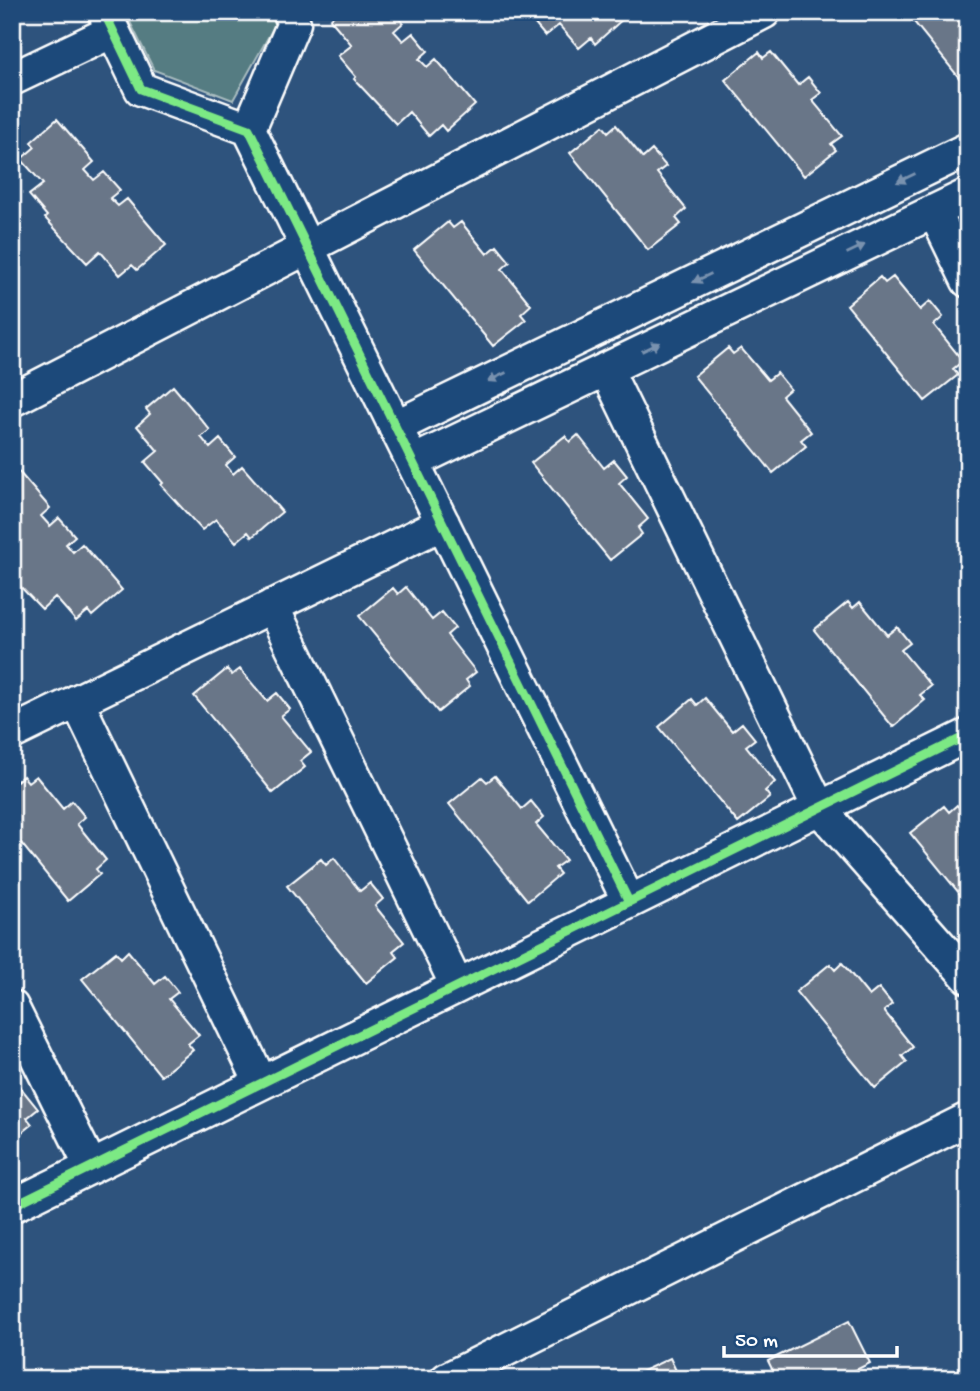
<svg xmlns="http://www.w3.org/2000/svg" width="980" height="1391" font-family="'Gochi Hand',sans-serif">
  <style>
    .green { fill: #547b82; stroke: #aabdc0; stroke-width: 2 }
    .building { fill: #697688; stroke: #fff; stroke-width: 2 }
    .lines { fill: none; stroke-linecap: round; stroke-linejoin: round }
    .minor-casing { stroke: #fff; stroke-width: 37 }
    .minor { stroke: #1f4a7a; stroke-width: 32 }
    .cycleway-casing { stroke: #1f4a7a; stroke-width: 13 }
    .cycleway { stroke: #7ce984; stroke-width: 9 }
    .oneway { fill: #7992af }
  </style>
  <rect width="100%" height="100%" fill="#2e537d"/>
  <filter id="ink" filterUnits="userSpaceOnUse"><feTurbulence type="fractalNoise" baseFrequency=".0143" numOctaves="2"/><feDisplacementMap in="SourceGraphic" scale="14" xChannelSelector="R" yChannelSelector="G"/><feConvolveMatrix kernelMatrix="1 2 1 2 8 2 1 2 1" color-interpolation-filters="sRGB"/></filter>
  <g filter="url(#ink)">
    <!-- green -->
    <path class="green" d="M125 12H271L276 23 233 100 154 70Z"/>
    <!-- building -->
    <path class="building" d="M338 12H394L403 23 394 31 403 41 413 33 428 51 419 59 427 67 436 59 475 105 446 131 441 125 429 136 409 112 396 124 354 79 356 77 338 56 352 45 330 19Z
      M521 12H619L624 18 595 44 591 38 579 48 559 25 545 36 529 17 526 18Z
      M906 12H968V89Z
      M759 52 763 58 771 52 798 85 808 77 821 93 812 100 842 136 831 144 836 150 804 176 725 80Z
      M57 119 94 162 85 170 94 180 104 172 120 190 110 198 118 206 127 199 166 245 137 270 132 265 120 275 100 251 87 263 45 218 47 216 29 195 43 184 21 159 35 147 31 142Z
      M616 125 643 158 652 150 666 166 657 173 686 209 676 218 681 224 648 250 570 153 603 126 608 132Z
      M448 222 453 228 461 222 487 254 497 246 510 262 502 269 531 305 521 314 526 320 493 346 414 250Z
      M880 277 885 283 893 277 920 310 930 301 943 317 934 325 963 361 953 369 958 375 925 401 847 305Z
      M728 348 733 354 741 348 768 380 777 373 790 389 782 396 811 432 801 440 806 446 773 473 694 376Z
      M173 386 210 430 201 437 210 448 220 439 235 457 226 465 233 474 242 466 282 512 252 537 248 532 236 542 216 519 202 530 161 485 163 483 145 462 158 451 137 426 150 414 146 409Z
      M578 435 604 468 614 460 627 476 619 483 648 519 638 528 642 534 610 560 531 463 565 436 570 442Z
      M13 465 50 508 41 516 50 526 59 518 75 536 66 544 73 552 82 544 122 590 92 616 88 611 76 621 55 597 42 609 12 578Z
      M406 587 432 620 442 612 455 628 447 635 476 672 466 680 470 686 438 712 359 616 393 588 398 594Z
      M848 602 853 608 860 602 887 635 897 627 910 643 901 650 931 686 920 695 925 700 893 727 814 630Z
      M227 669 232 675 240 669 267 701 277 693 290 709 281 716 311 752 300 761 305 767 273 793 194 696Z
      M705 698 732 731 742 723 755 739 746 746 775 782 765 791 770 797 738 823 659 727 692 699 697 705Z
      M23 776 28 782 36 776 63 809 72 801 85 817 77 824 106 860 96 869 100 874 68 901 12 832V785Z
      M495 776 522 809 531 801 544 817 536 824 566 860 555 868 560 874 528 901 449 804 482 777 487 782Z
      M957 805 968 819V904L910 833 944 806 949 812Z
      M334 858 360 891 370 883 383 899 375 906 404 942 393 951 398 957 366 983 287 886 321 859 326 865Z
      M128 951 155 984 165 976 178 992 169 999 199 1035 188 1044 193 1050 161 1076 82 979 116 952 121 958Z
      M842 963 869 996 879 988 892 1004 884 1011 913 1047 902 1056 907 1062 875 1088 796 992 830 964 835 970Z
      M12 1077 38 1109 27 1118 32 1124 12 1140Z
      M849 1321 870 1363 838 1379H777L768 1361Z
      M670 1358 680 1379H626Z"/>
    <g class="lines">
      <defs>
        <path id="minor" d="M104 12 141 89 249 129 629 902
          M12 79 113 31
          M249 129 294 23 289 12
          M934 211 968 281
          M606 369 819 808 968 977
          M12 400 764 12
          M395 427 968 149
          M413 462 968 195
          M272 606 457 986
          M77 701 261 1083
          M12 733 443 523
          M12 1007 91 1167
          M12 1206 968 735
          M447 1379 968 1119"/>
      </defs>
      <!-- minor casing -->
      <use href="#minor" class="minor-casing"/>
      <!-- minor -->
      <use href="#minor" class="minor"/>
      <defs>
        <path id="cycleway" d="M104 12 141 89 249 129 629 902
          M12 1206 968 735"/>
      </defs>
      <!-- cycleway casing -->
      <use href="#cycleway" class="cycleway-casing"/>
      <!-- cycleway -->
      <use href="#cycleway" class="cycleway"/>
    </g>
    <!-- one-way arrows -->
    <defs><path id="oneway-solid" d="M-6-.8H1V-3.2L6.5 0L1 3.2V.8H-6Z" transform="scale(1.75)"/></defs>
    <g class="oneway">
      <use href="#oneway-solid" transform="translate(906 178) rotate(154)"/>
      <use href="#oneway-solid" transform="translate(856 249) rotate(-26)"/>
      <use href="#oneway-solid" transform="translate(702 278) rotate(154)"/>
      <use href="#oneway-solid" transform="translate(651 347) rotate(-26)"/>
      <use href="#oneway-solid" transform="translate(497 377) rotate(154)"/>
    </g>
  </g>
  <!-- margin -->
  <rect width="980" height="1391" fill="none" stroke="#1f4a7a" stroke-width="42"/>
  <rect x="21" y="21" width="938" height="1349" fill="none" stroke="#fff" stroke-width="2.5" filter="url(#ink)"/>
  <!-- scale -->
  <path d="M724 1346v10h173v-10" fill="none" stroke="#ffffff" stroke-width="3.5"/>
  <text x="735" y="1346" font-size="21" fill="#ffffff" stroke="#1f4a7a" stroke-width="5" paint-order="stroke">50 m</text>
</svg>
